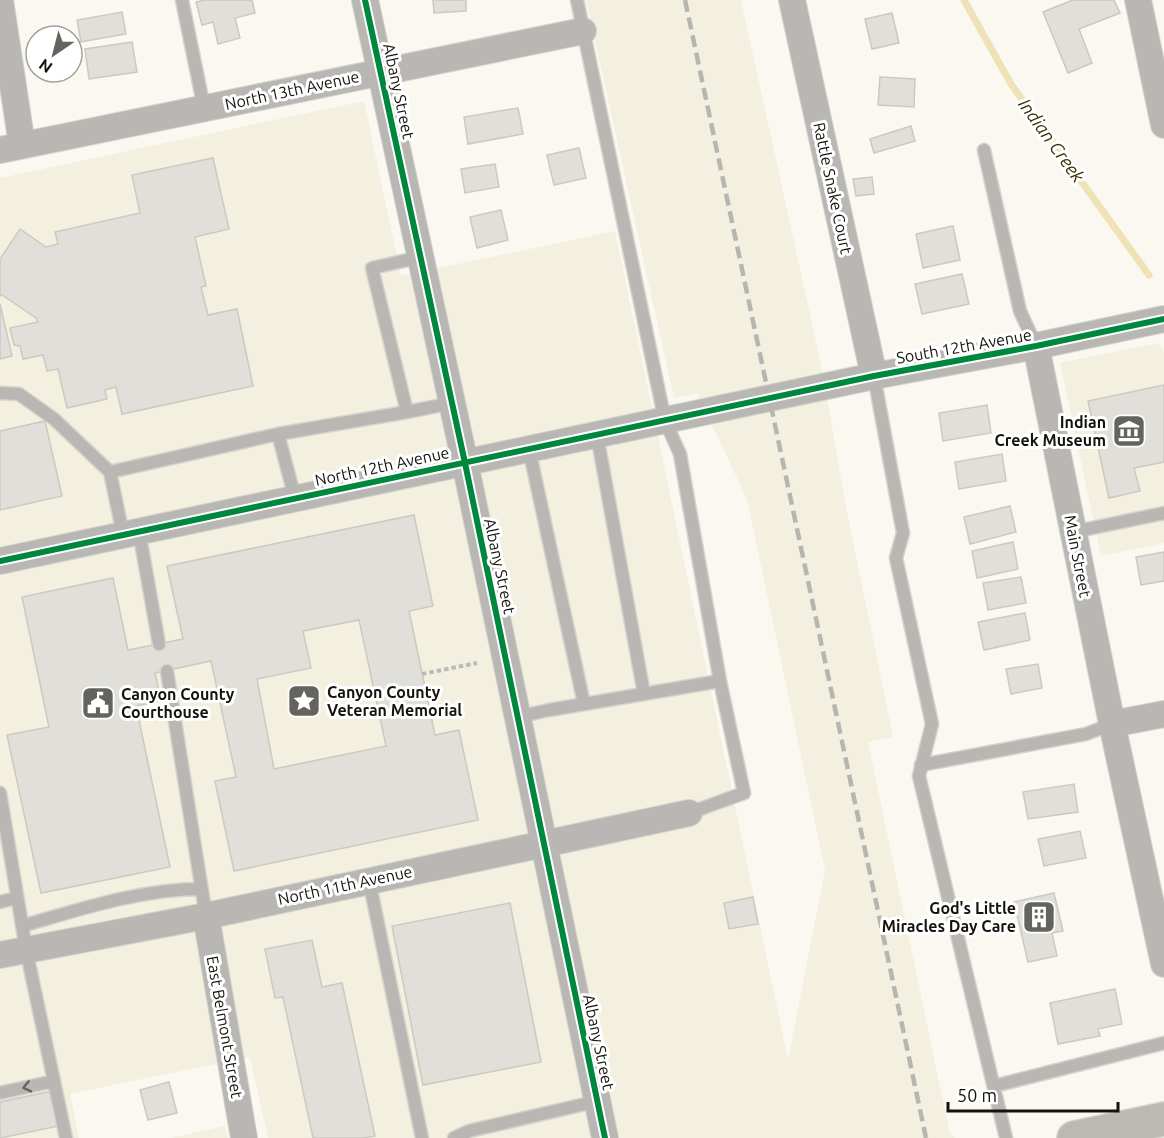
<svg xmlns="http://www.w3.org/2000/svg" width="1164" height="1138" font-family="Ubuntu,sans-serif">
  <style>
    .built { fill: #f3f0e0 }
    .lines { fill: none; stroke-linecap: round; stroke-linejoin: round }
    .stream { stroke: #efe2b6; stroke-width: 7 }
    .building { fill: #e0dfd9; stroke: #cac9c2; stroke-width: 1.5; fill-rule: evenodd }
    .service-casing { stroke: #d4d3cd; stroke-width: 15 }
    .minor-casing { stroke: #d4d3cd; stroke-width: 28 }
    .primary-casing { stroke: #d4d3cd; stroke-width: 36 }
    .path { stroke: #bbbab5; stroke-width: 4; stroke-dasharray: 4.5 3; stroke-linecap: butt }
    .service { stroke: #b8b7b4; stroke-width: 12 }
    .minor { stroke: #b8b7b4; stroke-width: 26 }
    .primary { stroke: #bab9b4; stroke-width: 33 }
    .rail { stroke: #b6b5b0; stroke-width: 4.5; stroke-dasharray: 12 6; stroke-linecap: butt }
    .cycleway-casing { stroke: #fff; stroke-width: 10 }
    .cycleway { stroke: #00873e; stroke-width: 6 }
    .oneway { stroke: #666561 }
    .labels { text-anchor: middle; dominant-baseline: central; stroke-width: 6; stroke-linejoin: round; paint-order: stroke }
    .street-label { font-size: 16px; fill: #14130e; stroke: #fff }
    .poi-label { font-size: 16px; font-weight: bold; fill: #14130e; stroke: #fff; text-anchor: end }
    .water-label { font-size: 18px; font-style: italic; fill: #3a2e00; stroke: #fff }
  </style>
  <rect width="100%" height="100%" fill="#faf8f0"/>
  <!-- built -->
  <path class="built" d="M586 0H741L822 369 846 507 893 737 868 742 949 1130 955 1138H268L250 1057 70 1094 79 1138H0V178L364 101 401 276 615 231 788 1060 825 870 747 499 697 393 674 398Z
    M1158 343 1164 352V543L1101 556 1060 363Z
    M225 1126 228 1138H171Z"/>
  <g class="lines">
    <!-- stream -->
    <path class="stream" d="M964 0 1011 84 1149 275"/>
  </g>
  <!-- building -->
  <path class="building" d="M205 0H252L255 13 235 18 240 38 218 44 213 22 202 25 196 2Z
    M433 0H466V11L434 13Z
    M1073 0H1114L1120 13 1079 29 1092 63 1068 73 1043 12Z
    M122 12 126 34 81 42 77 20Z
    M892 13 899 43 872 49 865 19Z
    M132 42 137 72 89 79 85 49Z
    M880 77 915 79 914 107 878 105Z
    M518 108 523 134 468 144 464 117Z
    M911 126 915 141 874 153 870 139Z
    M579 148 586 178 554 185 547 155Z
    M213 158 229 229 195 237 206 286 201 287 208 315 237 309 253 386 122 414 116 387 105 390 107 399 67 408 58 369 47 371 43 355 23 359 20 346 14 345 10 328 38 322 36 318 2 295 0 296V259L20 229 46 247 58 244 55 232 140 213 132 175Z
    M495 164 499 187 465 193 461 169Z
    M872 177 874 194 856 196 853 179Z
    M501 210 508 240 477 248 470 217Z
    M953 226 960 260 923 268 916 234Z
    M962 274 969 304 922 314 915 284Z
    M0 304 12 356 0 359Z
    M1164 385V462L1134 468 1140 491 1109 498 1088 401Z
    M987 405 991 433 943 441 939 413Z
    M45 421 62 496 0 510V431Z
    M1002 454 1006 481 959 489 955 462Z
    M1010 506 1016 532 970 544 964 517Z
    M414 515 433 606 409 611 435 735 459 730 478 820 234 871 215 781 236 777 211 661 155 673 161 701 136 706 170 867 41 893 7 735 49 727 22 597 113 578 128 650 183 639 167 566ZM359 620 386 746 274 769 257 679 311 668 303 631Z
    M1013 542 1018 569 977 578 972 551Z
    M1164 552V581L1141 585 1136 557Z
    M1021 577 1026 603 988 610 983 583Z
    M1025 613 1030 640 984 650 978 622Z
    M1038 664 1042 688 1011 694 1006 669Z
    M1074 784 1078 812 1028 819 1023 792Z
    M1080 831 1086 858 1044 866 1038 839Z
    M1054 893 1063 931 1052 933 1057 956 1028 962 1014 902Z
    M753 897 758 924 729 929 724 903Z
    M510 903 541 1062 423 1085 392 926Z
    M312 940 322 987 342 983 375 1136 363 1138H313L283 997 275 998 265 949Z
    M1115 989 1122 1024 1098 1029 1100 1036 1058 1044 1050 1003Z
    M169 1082 177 1113 148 1120 140 1090Z
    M52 1091 59 1126 0 1138V1102Z"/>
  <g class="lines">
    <defs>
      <path id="service" d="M182 0 204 108
        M984 150 1020 311 1036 346
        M421 257 372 268 407 412 452 403
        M874 376 903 533 896 558 932 724 919 776 1006 1138
        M0 393 19 394 54 419 110 472
        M597 435 644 694
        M529 449 584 704
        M295 498 278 434 407 412
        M139 531 159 644
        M1073 532 1164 513
        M123 534 110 472 278 434
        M167 671 206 916
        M517 717 549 710 720 681 680 454 665 421 577 0
        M921 765 1086 734 1112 724
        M0 793 26 949 66 1138
        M689 813 744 793 720 681
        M369 880 422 1138
        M0 902 17 898
        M22 926C81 909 140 889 202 889
        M994 1086 1164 1043
        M0 1093 54 1081
        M454 1138 469 1131 598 1101"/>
      <path id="minor" d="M0 0 22 145
        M365 0 465 463 605 1138
        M792 0 874 376
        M1138 0 1164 125
        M0 150 583 31
        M1036 346 1112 724 1164 964
        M0 561 874 376 1036 346 1164 319
        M1112 724 1164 714
        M206 916 244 1138
        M0 955 206 916 689 813"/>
      <path id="primary" d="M1074 1138 1164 1119"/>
    </defs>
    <!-- service casing -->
    <use href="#service" class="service-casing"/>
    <!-- minor casing -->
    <use href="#minor" class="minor-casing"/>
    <!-- primary casing -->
    <use href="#primary" class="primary-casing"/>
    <!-- path -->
    <path class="path" d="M422 674 477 663"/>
    <!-- service -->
    <use href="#service" class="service"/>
    <!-- minor -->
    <use href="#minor" class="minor"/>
    <!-- primary -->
    <use href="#primary" class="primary"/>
    <!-- rail -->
    <path class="rail" d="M685 0 926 1138"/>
    <defs>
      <path id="cycleway" d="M365 0 465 463 605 1138
        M0 561 874 376 1036 346 1164 319"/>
    </defs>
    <!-- cycleway casing -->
    <use href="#cycleway" class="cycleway-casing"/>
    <!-- cycleway -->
    <use href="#cycleway" class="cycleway"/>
  </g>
  <!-- one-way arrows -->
  <defs><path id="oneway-chevron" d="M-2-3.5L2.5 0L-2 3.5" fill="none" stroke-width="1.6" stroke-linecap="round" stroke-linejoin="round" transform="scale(1.5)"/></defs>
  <use class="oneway" href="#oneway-chevron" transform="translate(27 1087) rotate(167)"/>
  <!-- icons -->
  <defs>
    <symbol id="museum-square" viewBox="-11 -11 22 22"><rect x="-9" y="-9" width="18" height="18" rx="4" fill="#64635d" stroke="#fff"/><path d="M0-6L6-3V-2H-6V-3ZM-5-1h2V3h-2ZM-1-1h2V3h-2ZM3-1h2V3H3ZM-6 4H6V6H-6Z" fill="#fff"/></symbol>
    <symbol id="sight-square" viewBox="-11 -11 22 22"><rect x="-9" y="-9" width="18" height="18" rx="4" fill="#64635d" stroke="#fff"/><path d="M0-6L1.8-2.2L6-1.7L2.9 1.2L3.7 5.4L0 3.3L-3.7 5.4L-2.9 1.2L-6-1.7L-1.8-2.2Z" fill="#fff"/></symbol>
    <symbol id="civic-square" viewBox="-11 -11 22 22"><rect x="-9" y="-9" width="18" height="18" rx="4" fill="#64635d" stroke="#fff"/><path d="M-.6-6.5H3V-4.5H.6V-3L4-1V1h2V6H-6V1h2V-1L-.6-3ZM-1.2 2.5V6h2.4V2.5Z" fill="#fff"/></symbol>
    <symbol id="building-square" viewBox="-11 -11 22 22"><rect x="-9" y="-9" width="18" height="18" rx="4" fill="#64635d" stroke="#fff"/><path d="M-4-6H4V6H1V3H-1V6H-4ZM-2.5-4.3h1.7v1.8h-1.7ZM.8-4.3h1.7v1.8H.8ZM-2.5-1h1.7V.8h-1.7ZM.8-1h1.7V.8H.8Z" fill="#fff"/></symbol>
  </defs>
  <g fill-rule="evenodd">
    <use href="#museum-square" x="1110" y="412" width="38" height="38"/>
    <use href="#sight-square" x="285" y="682" width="38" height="38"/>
    <use href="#civic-square" x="79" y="684" width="38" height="38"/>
    <use href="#building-square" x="1020" y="898" width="38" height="38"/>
  </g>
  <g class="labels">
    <!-- street labels -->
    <g class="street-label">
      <text transform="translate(292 90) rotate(-12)">North 13th Avenue</text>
      <text transform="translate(399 91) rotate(78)">Albany Street</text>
      <text transform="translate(833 188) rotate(78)">Rattle Snake Court</text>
      <text transform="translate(964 346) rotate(-10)">South 12th Avenue</text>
      <text transform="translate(382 466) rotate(-12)">North 12th Avenue</text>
      <text transform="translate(1078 556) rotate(79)">Main Street</text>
      <text transform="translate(500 566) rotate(78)">Albany Street</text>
      <text transform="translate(345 885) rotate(-12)">North 11th Avenue</text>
      <text transform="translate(225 1027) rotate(80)">East Belmont Street</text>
      <text transform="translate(599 1042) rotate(78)">Albany Street</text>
    </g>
    <!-- poi labels -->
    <g class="poi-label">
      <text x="1106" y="422">Indian<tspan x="1106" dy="18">Creek Museum</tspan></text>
      <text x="327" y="692" text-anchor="start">Canyon County<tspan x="327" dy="18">Veteran Memorial</tspan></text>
      <text x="121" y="694" text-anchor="start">Canyon County<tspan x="121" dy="18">Courthouse</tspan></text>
      <text x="1016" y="908">God's Little<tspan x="1016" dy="18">Miracles Day Care</tspan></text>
    </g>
    <!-- water labels -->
    <g class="water-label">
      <text transform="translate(1052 140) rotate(54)">Indian Creek</text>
    </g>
  </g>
  <!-- north arrow -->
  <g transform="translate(54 54) rotate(215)"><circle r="28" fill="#ffffff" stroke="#a1a19f" stroke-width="1.5"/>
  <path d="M0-4.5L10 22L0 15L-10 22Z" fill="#64635d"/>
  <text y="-9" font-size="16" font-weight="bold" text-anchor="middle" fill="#14130e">N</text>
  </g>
  <!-- scale -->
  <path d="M948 1102v9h170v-9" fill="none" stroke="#14130e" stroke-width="3"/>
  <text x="957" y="1102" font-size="18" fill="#14130e" stroke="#ffffff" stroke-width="4.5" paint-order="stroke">50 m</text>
</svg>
